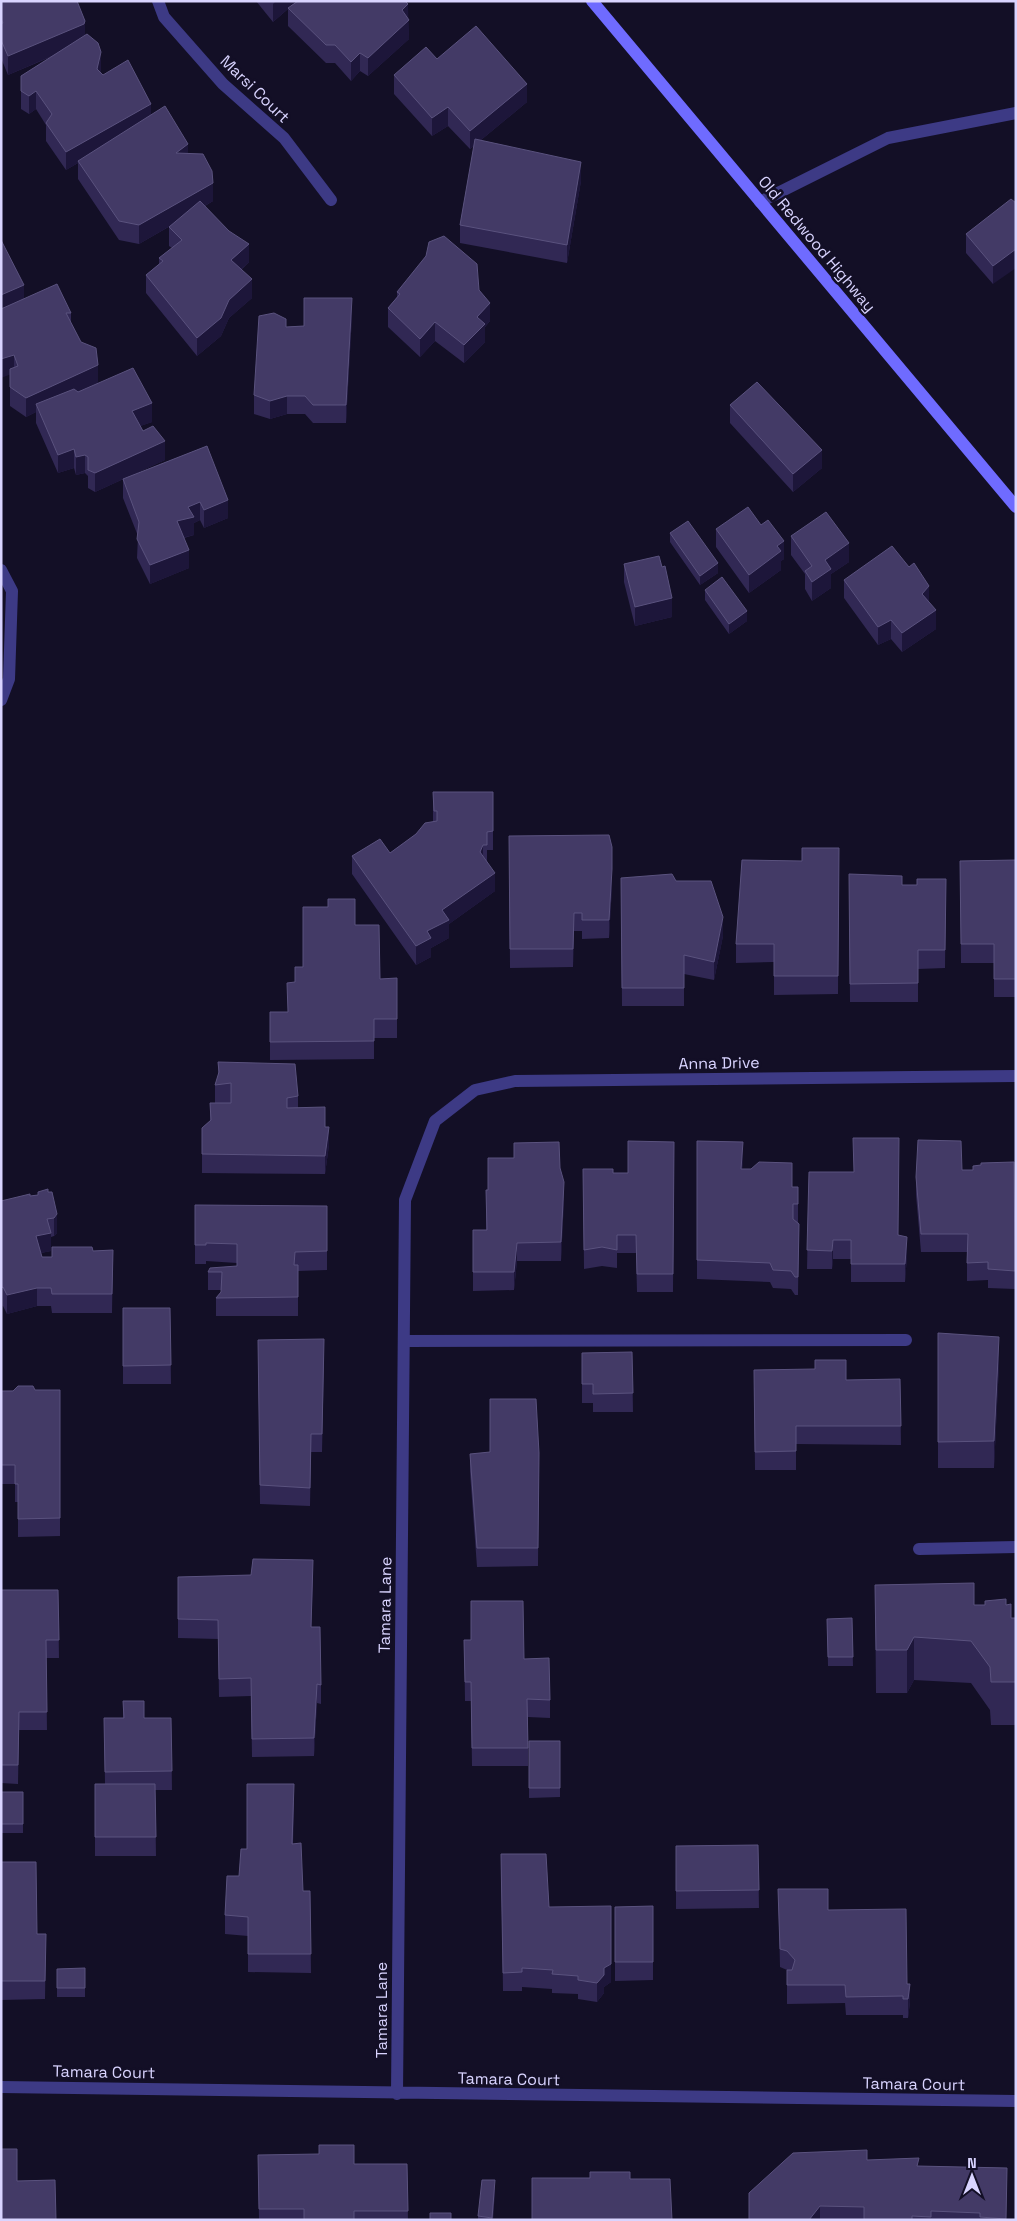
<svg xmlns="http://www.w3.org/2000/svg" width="1017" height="2221" font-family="'Space Grotesk',sans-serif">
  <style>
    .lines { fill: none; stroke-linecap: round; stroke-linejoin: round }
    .service { stroke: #3d3a85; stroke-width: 12 }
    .minor { stroke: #3d3a85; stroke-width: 12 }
    .secondary { stroke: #6f6bff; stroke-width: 12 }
    .wall { fill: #312854 }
    .shaded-wall { fill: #1d163a }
    .building { fill: #433a66; stroke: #5a527e }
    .labels { text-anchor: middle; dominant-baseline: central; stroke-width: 5; stroke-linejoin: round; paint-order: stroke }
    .street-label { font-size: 16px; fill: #d9d4ff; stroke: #130f26 }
  </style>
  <rect width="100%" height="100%" fill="#130f26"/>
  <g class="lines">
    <!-- service -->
    <path class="service" d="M760 202 888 138 1016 113
      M404 1341 906 1340
      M919 1549 1016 1547"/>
    <!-- minor -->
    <path class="minor" d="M158 1 164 17 223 84 284 138 331 200
      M1 570 12 591 9 679 1 700
      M1 2087 1016 2101
      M397 2094 405 1200 435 1121 475 1090 515 1081 1016 1076"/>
    <!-- secondary -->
    <path class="secondary" d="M592 1 1016 507"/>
  </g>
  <!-- wall -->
  <path class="wall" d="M1 1 85 35 101 70 100 73 151 114 188 153 213 201 205 206 249 262 241 270 252 298 229 318 221 336 197 356 146 293V275L159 264V258L172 248 169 246V227L172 225 139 244 119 240 78 179V163L66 170 46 141V125L36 109 29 114 21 109V76L53 56 8 75 1 58Z
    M256 1H297L293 5 408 19 409 39 368 76 360 71 351 81 335 63H326L288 26V9L273 22Z
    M437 59 527 102 481 140 581 181 567 263 460 243V225L474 146 470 149 448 126 432 136 394 94V75Z
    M1016 203 993 284 966 253V234Z
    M479 290 490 321 485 327V342L464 363 435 341 420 357 388 327V308L397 297V292Z
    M24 299 71 313V323L98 383 152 422 140 426 143 431 165 460 95 492 88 488V476L85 473 76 475 74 468 58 473 36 423V412L26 417 10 406V374Z
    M352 316 346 423H313L305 414H287L270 419 254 414V395L286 327 304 326Z
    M730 405 822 468 793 492 730 423Z
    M207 446 228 518 204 528 200 520 194 523V535L184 538 189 568 150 584 137 558 138 536 123 498V479Z
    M761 525 784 559 781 561V570L749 593 716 547V529Z
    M670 533 718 573 700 585 670 542Z
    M791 536 849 562 831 574V588L812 601 805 589V574L791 555Z
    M624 564 662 567 672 617 635 626 624 582Z
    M844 580 929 603 936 629 902 652 891 639 878 645 844 598Z
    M705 590 747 621 729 634 705 600Z
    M433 792H493V850H487V861L495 891 449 924V938L431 948V957L416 965 352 874V856L390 853 433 822Z
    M509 836 612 887 609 938 582 939V931H574L573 967 510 968Z
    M839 848 838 994 774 995V962L736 963V944Z
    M1016 860V997H994V963H961L960 861Z
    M849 874 902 885H917L946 879 945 968 918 969V1002H850Z
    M621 878 676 881 723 936 714 980 684 974V1006H622Z
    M355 925 380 979 397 978V1038H374V1059L270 1060V1012H288L295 982 303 967Z
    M218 1062 298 1096V1108L325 1127 329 1145 325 1174 202 1173V1128L210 1121V1103H215V1085L218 1076Z
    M697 1141 743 1161 742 1169 792 1187H798V1222L799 1224 798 1295H795L791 1289 773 1288 770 1282 697 1279Z
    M674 1142 673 1292H637L636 1253H617V1268L602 1266 584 1269 583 1169 613 1173H628Z
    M514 1143 560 1168 564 1200 561 1261H517L514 1290 473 1291V1230H486V1190H488L514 1158Z
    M1014 1162 1015 1289 988 1288V1280L967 1281V1252H921L916 1195V1177L962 1170H973Z
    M809 1172 898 1235 907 1255 905 1282H851V1259H833L832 1269H807Z
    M38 1192H52L57 1233 54 1236 51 1237V1251L41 1253 42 1257H52L93 1251 113 1250 112 1313H52L51 1306H37L7 1314 3 1306H1V1201L38 1195Z
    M195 1205 327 1206V1270L298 1271V1316H216V1298L221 1292 222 1290H208V1272L237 1266V1263L206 1261V1264H195Z
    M123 1308H170L171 1384H123Z
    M938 1333 999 1364 994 1468H938Z
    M258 1340 324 1358 322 1452H311L310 1506 260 1504Z
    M632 1352 633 1412H593V1403H582V1353Z
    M900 1379 901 1445 796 1444V1470H755L754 1388 846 1380Z
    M35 1390H60V1536L18 1537V1502H15V1484H1V1391Z
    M539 1453 538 1566 477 1567 470 1472V1454Z
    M251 1575 313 1578 311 1627 321 1685V1704L317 1703 314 1756 252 1757 251 1696 219 1697 218 1639 178 1638V1577Z
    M875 1585 974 1605H1006L1011 1618H1016V1725H991L990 1710 971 1683 914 1680 907 1693H876Z
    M1 1590H58L59 1658H46L47 1730H19L18 1784 1 1783Z
    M852 1618 853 1666H828L827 1619Z
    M464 1640 524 1659 550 1700V1718L528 1717V1766H472L471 1701H465Z
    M123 1701 144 1718H171L172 1790H155L156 1856H95V1784H105L104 1718H123Z
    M529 1741H560V1797L529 1798Z
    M1 1792H23V1833H1Z
    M294 1802 293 1844 303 1891H310L311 1973 248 1972V1936L225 1934V1915L239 1876 247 1849Z
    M758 1845 759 1908 676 1909V1846Z
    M501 1854 549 1907 611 1982 604 1987V1993L597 2002 578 1999V1994L552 1993V1989L522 1987V1991H503Z
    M1 1862 37 1934H46L45 1999 1 2000Z
    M778 1889 828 1910 907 1984 910 2002 908 2018H903V2015H846L845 2003 787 2004V1970L780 1967Z
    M653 1906V1980L615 1981V1907Z
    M85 1968V1997H57V1969Z
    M258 2155 354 2164H407L408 2220H259Z
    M867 2160 919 2166 1007 2168 1006 2220H749Z
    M495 2190 493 2220H478V2216Z"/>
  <!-- shaded-wall -->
  <path class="shaded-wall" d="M276 1H297L273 22V4Z
    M408 4 409 39 368 76V58L402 10Z
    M85 21V40L84 42 8 75V56Z
    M101 52V70L97 88V69Z
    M360 53V71L351 81V62Z
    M527 84V102L470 149V131Z
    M36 91V109L29 114V96Z
    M151 104V123L78 161V163L66 170V152Z
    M448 107V126L432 136V118Z
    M188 144V162L176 153Z
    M581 162V181L567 263V245Z
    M213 183V201L139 244V225Z
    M249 244V262L231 278V260Z
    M1016 249V268L993 284V266Z
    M252 279V298L229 318 221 336 197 356V338L229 300Z
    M24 285V303L1 314V295Z
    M352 298V316L346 423V405Z
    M490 303V321L485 327V342L464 363V345L477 317Z
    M435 322V341L420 357V339Z
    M14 355V373L1 378V359Z
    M98 365V384L39 411 36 404V412L26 417V398Z
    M287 396V414L270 419V401Z
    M152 403V422L132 429V411Z
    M165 441V460L95 492V473Z
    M74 449V468L58 473V455Z
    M822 450V468L793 492V474Z
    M85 455V473L76 475V457Z
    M228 500V518L204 528V510Z
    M200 502V520L194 523V535L177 539V521L188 507Z
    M784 541V559L781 561V570L749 593V575L777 546Z
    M849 543V562L831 574V588L812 601V582L825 560Z
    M189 550V568L150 584V565Z
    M718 563V573L700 585V576Z
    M929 586V605L922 594Z
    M672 598V617L635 626V607Z
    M936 610V629L902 652V633Z
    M747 611V621L729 634V624Z
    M891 620V639L878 645V627Z
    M483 845V863L480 852Z
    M612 869V887L609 938V920Z
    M495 873V891L449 924V938L431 948V957L416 965V946L442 910Z
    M574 913V931L573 967V949Z
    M723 917V936L714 980V962Z
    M329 1127V1145L325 1174V1156Z
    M743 1142V1161L741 1188V1169Z
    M564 1182V1200L561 1261V1242Z
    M57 1214V1233L54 1236V1218Z
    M51 1233V1251L36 1254V1236Z
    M907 1237V1255L905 1282V1264Z
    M833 1240V1259L832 1269V1251Z
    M517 1243V1261L514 1290V1272Z
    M3 1287V1306H1V1288Z
    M37 1288V1306L7 1314V1295Z
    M999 1337V1364L994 1468V1441Z
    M313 1560V1578L311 1646V1627Z
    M914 1637V1680L907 1693V1650Z
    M317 1684V1703L314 1756V1738Z
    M611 1964V1982L604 1987V1993L597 2002V1983L604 1968Z
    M910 1984V2002L908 2018V1999Z
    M495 2180V2190L492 2220Z
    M820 2206V2220H809Z"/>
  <!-- building -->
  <path class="building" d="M1 1H77L85 21 84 24 8 56 1 40V24L3 23 1 19Z
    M298 1H405L408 4 402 10 409 20 368 58 360 53 351 62 335 45H326L288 8Z
    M476 26 527 84 470 131 448 107 432 118 394 75 426 47 437 59Z
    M87 34 98 43 101 52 97 69 103 75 128 60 151 104 66 152 46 123 52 114 36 91 29 96 21 91V76Z
    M165 106 188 144 176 153 203 154 212 171 213 183 139 225 119 221 78 161Z
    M475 139 581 162 567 245 460 225Z
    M1011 199 1016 203V249L993 266 966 234Z
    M200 201 229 231 249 244 231 260 252 279 229 300 221 318 197 338 146 275 163 261 159 258 182 240 169 227Z
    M444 236 477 264 479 290 490 303 477 317 485 324 464 345 435 322 420 339 388 308 400 294 397 292 426 256 429 242Z
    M1 240 24 285 1 295Z
    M57 284 71 313H66L81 342 96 348 98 365 26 398 10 387V369L18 366 14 355 1 359V309Z
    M304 298H352L346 405H313L305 396H287L270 401 254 395 259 316 274 313 286 319V327L304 326Z
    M133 368 152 403 132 411 143 431 153 426 165 441 95 473 88 470V457L85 455 76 457 74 449 58 455 36 404 74 389 78 392Z
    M757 382 822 450 793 474 730 405Z
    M207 446 228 500 204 510 200 502 188 507 194 517 177 521 189 550 150 565 137 539 139 522 123 479Z
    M748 507 761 525 768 520 784 541 777 546 781 551 749 575 716 529Z
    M826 512 849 543 825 560 831 569 812 582 805 571 812 566 791 536Z
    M688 521 718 563 700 576 670 533Z
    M892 546 909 567 914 563 929 586 922 594 936 610 902 633 891 620 878 627 844 580Z
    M659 556 662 567 665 566 672 598 635 607 624 564Z
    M722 577 747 611 729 624 705 590Z
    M433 792H493V831L487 832V845H483L480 852 495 873 442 910 449 920 427 931 431 938 416 946 352 856 380 839 390 853 416 834 425 823 437 821V811H434Z
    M609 835 612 847V869L609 920H582V913H574L573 949H510L509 836Z
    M802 848H839L838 976H774V944H736L742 860 802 861Z
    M1016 860V979H994V944H961L960 861Z
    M672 874 676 881H711L723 917 714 962 684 955V988H622L621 878Z
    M849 874 902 876V885H917V879H946L945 950H918V983L850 984Z
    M328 899H355V925H379L380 979 397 978V1019H374V1041L270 1042V1012H288L287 983 295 982V967H303V907H328Z
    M218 1062 295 1064 298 1096 287 1098V1108L325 1107V1127H329L325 1156 202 1154V1128L211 1120 210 1103H231V1083L215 1085 219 1072Z
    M853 1138H899L898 1235 907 1237 905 1264H851V1240H833L832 1251 807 1250 809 1172H854Z
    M918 1140 961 1141 962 1170H973V1166L981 1165V1163L1014 1162 1015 1271 988 1269V1262L967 1263 968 1234H921L916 1177Z
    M628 1141 674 1142 673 1274H637L636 1235H617V1250L602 1247 584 1250 583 1169H613V1173H628Z
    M697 1141 743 1142 741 1169H751L759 1162 792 1163V1187H798V1204H793V1219L799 1224 798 1277H795L791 1271 773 1270 770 1263 697 1260Z
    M559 1142 560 1168 564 1182 561 1242 517 1243 514 1272H473V1230H487L486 1190H488V1158H514V1143Z
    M48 1189V1192H52L57 1214 54 1218 47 1219 51 1233 36 1236 42 1257H52V1247H92L93 1251 113 1250 112 1294H52L51 1288H37L7 1295 3 1287 1 1288V1201L30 1194V1196L38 1195V1192Z
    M195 1205 327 1206V1251L295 1252 294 1265H298V1297L216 1298 221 1292 222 1272H208L210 1268 237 1266V1244L206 1243V1245H195Z
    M123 1308H170L171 1365 123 1366Z
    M938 1333 999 1337 994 1441 938 1442Z
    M324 1339 322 1434H311L310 1488 260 1485 258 1340Z
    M632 1352 633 1393 593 1394V1384H582V1353Z
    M815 1360H846V1380L900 1379 901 1426H796V1451L755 1452 754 1370 815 1369Z
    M18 1386H33L35 1390H60V1518L18 1519V1484H15V1465H1V1391H13Z
    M490 1399H536L539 1453 538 1548H477L470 1454 490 1452Z
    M253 1559 313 1560 311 1627H320L321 1685 317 1684 314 1738 252 1739 251 1678 219 1679 218 1620 178 1619V1577L251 1575Z
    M974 1583V1605H985V1601L1006 1599V1605L1011 1604V1618H1016V1682H991L990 1667 971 1641 914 1637 907 1650H876L875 1585Z
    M1 1590H58L59 1640H46L47 1712H19L18 1765H1Z
    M471 1601H523L524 1659 549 1658 550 1700 527 1699 528 1748H472L471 1682H465L464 1640H471Z
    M852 1618 853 1657H828L827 1619Z
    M123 1701H144V1718H171L172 1771 105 1772 104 1718H124Z
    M529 1741H560V1788H529Z
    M95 1784H155L156 1837H95Z
    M247 1784H294L292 1844 301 1843 303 1891H310L311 1954H248V1917L225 1915 227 1876H239L241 1849H247Z
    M1 1792H23V1824H1Z
    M758 1845 759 1890 676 1891V1846Z
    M501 1854H546L549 1907 611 1906V1964L604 1968V1975L597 1983 578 1980V1976L552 1974 553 1970 522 1968V1972L503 1973Z
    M1 1862H36L37 1934H46L45 1981H1Z
    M778 1889H828V1910L906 1909 907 1984H910L908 1999H903V1996L846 1997 845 1985H787V1970H792L795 1960 787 1951 780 1949Z
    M653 1906V1962H615V1907Z
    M85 1968V1988H57V1969Z
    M319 2145H354V2164H407L408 2211H354V2220H304V2209H259L258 2155 319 2154Z
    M1 2149H17V2181L55 2180 56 2220H1Z
    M867 2150V2160L919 2158 917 2166 1007 2168 1006 2219 980 2217V2213L931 2211V2217L912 2216V2220H864V2207L820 2206 809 2220H749V2193L793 2153Z
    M590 2172H630V2179H670L672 2220H532V2178H590Z
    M482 2180H495L492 2218 478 2216Z
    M430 2213H451V2220H430Z"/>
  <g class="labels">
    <!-- street labels -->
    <g class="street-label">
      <text transform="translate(255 89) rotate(44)">Marsi Court</text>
      <text transform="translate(817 244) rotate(50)">Old Redwood Highway</text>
      <text transform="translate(719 1063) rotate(-1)">Anna Drive</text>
      <text transform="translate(385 1605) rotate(-89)">Tamara Lane</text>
      <text transform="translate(381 2010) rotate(-90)">Tamara Lane</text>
      <text transform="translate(104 2072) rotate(1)">Tamara Court</text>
      <text transform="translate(509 2079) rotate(1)">Tamara Court</text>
      <text transform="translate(914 2084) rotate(1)">Tamara Court</text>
    </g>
  </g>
  <!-- border -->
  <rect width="1017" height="2221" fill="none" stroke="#d9d4ff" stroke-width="5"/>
  <!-- north arrow -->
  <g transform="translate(972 2176)" stroke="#130f26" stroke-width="4" paint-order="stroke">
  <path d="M0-4L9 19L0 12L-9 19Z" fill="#d9d4ff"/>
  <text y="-8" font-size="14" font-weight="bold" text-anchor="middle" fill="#d9d4ff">N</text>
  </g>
</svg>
